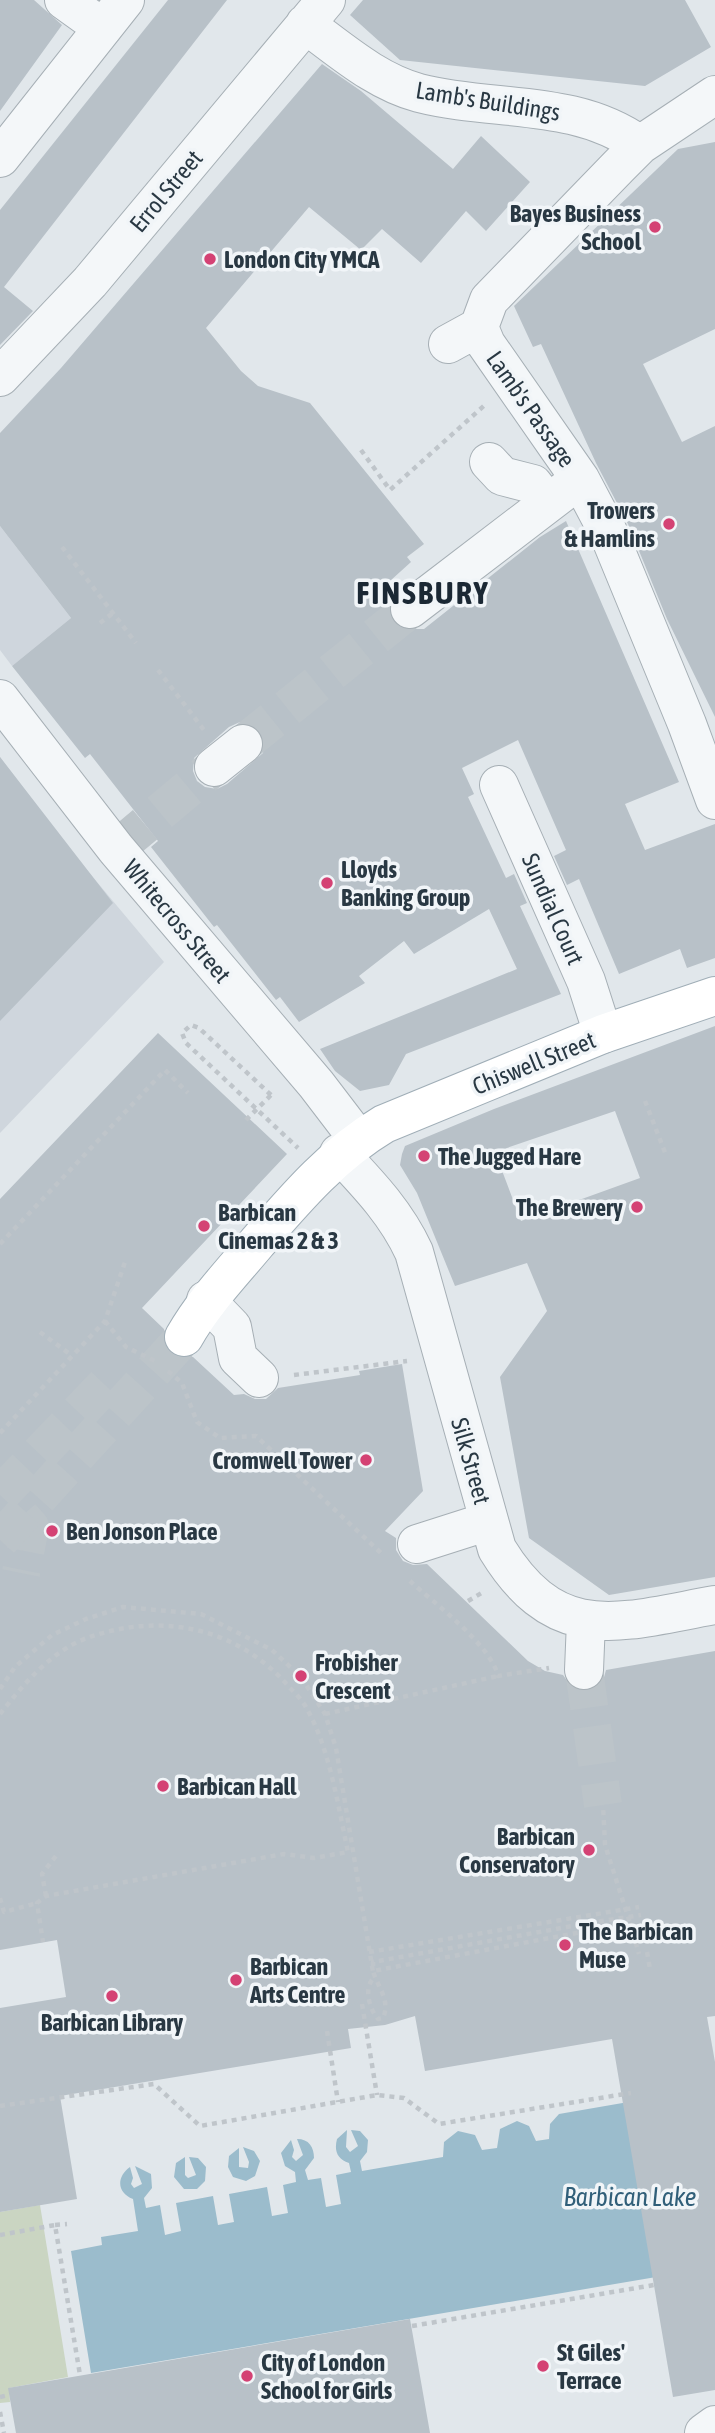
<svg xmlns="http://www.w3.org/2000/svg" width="715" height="2433" font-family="'Asap Condensed',sans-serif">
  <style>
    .built { fill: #cfd6dd }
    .green { fill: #cad5c2 }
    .water { fill: #9bbccc }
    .building { fill: #b8c1c8; fill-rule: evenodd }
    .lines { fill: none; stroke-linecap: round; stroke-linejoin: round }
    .minor-tunnel { stroke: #bcc4c9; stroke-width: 38; stroke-dasharray: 38 19; stroke-linecap: butt }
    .major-tunnel { stroke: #bcc4c9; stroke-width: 38; stroke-dasharray: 38 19; stroke-linecap: butt }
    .minor-casing { stroke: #a6afb5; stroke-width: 40 }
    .major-casing { stroke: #a0aeb7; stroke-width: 40 }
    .path { stroke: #bfc5ca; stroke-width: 4.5; stroke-dasharray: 5 5; stroke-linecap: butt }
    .minor { stroke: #f4f7f9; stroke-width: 38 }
    .major { stroke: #fff; stroke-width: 38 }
    .path-bridge { stroke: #bfc5ca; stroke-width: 4.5; stroke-dasharray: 5 5; stroke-linecap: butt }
    .poi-dot { fill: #d44274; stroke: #f1f5f8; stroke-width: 2.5 }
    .labels { text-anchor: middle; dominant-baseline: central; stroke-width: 7; stroke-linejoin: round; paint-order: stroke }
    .street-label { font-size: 24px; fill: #293843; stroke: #f1f5f8 }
    .poi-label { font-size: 24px; font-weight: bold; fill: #293843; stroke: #f1f5f8; text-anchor: start }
    .water-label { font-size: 26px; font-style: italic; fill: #315f79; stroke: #f1f5f8 }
    .district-label { font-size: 32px; font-weight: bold; letter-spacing: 2px; fill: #1b2834; stroke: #f1f5f8 }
  </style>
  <rect width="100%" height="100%" fill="#e1e7eb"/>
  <!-- built -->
  <path class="built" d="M0 526 71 618 12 666 0 650Z
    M0 757 71 851 164 962 0 1133Z"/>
  <!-- green -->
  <path class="green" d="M40 2205 68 2377 9 2388 10 2402 0 2403V2212Z"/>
  <!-- water -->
  <path class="water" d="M715 2087V2267L91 2373 71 2251 102 2245 101 2237 138 2231 133 2199C117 2193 116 2177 130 2167L133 2178 131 2184 134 2188 142 2184 135 2166 151 2174 152 2188 144 2198 146 2208 160 2205 165 2235 181 2231 176 2203 213 2196 218 2225 234 2222 229 2194 267 2187 272 2216 288 2213 283 2185 296 2182 295 2172 285 2166 281 2153 291 2140 294 2150 292 2157 296 2161 303 2155 297 2139C309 2139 314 2147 314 2158L305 2170 308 2180 321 2178 326 2207 341 2204 336 2175 351 2172 349 2163C337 2159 334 2151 337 2139L347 2130 346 2147 350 2152 358 2146 351 2130 360 2131 368 2140 367 2152 360 2161 362 2171 443 2157 444 2142 458 2131 475 2135 482 2150 497 2148 500 2129 517 2121 529 2126 536 2141 549 2139 550 2124 559 2114Z
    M243 2147 254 2151 260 2161 255 2176 246 2181 233 2177 228 2167 229 2156 239 2148V2167L248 2168 249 2162Z
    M185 2157V2175L188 2178 196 2175 189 2157 198 2158 206 2167 205 2181 197 2189H184L174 2177 176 2163Z"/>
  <!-- building -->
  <path class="building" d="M0 0H34L62 25 0 111Z
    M168 0H227L4 287 33 311 0 345V210Z
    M363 0H685L711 47 645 86 400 60 350 15Z
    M322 64 361 91 453 169 481 136 530 182 486 231 466 211 421 263 382 229 361 250 309 207 206 328 241 371 258 386 310 403 424 544 407 557 411 562 390 581 397 591 390 601 388 612 393 623 401 629H424L540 537 566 521 679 782 625 804 645 850 715 824V958L687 968 680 949 619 974 579 879 567 885 554 856 566 850 518 740 462 768 474 794 468 797 506 878 514 874 527 903 520 906 561 994 406 1054 389 1085 360 1091 335 1071 320 1049 517 969 489 909 414 954 404 941 359 976 365 983 299 1022 280 997 276 1000 217 925 214 927 151 847 158 841 90 754 85 758 12 666 71 618 0 526V433L61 368ZM240 722 252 724 260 731 265 741 263 753 227 784 217 789 205 787 197 781 193 771 194 758 229 727Z
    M715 142V329L643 364 682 442 715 426V717L667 619 628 524 596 463 541 344 533 347 514 306 678 149Z
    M0 757 113 903 0 1021Z
    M715 1026V1577L609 1595 529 1538 500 1377 547 1311 527 1263 455 1286 417 1193 400 1165 402 1154 405 1146 494 1109ZM615 1111 640 1178 521 1221 495 1152Z
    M158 1033 287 1154 142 1308 164 1329 165 1348 173 1356 193 1357 234 1395 244 1394 255 1399H266L278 1388 360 1375 359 1371 402 1364 423 1491 385 1531 396 1538V1550L403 1561 413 1565 427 1564 528 1661 545 1671 563 1675 573 1689 584 1692 595 1689 603 1681 606 1670 715 1651V2016L707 2017 715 2062V2390L673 2397 612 2039 425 2071 415 2016 385 2025 348 2029 351 2048 60 2096 77 2199 0 2212V2008L66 1997 57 1940 0 1950V1199Z
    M410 2319 430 2433H16L8 2388Z"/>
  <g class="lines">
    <!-- minor-tunnel -->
    <path class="minor-tunnel" d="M243 744 410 609
      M116 849 214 767
      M21 1517 30 1527 21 1573
      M584 1670 603 1805"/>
    <!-- major-tunnel -->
    <path class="major-tunnel" d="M0 1495 112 1378
      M0 1540 184 1337"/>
    <defs>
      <path id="minor" d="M64 0 103 28
        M305 24C341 50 375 81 419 93 493 112 575 98 640 145
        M715 95 640 145 619 166 489 300 479 327 486 344 580 479 608 532 687 724 715 800
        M0 158 125 0
        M448 344 479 327
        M0 377 90 282 326 0
        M489 462 502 476 533 484 548 503
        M410 609 580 479
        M0 699 116 849 316 1084 358 1139
        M214 767 243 744
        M499 785 586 981 603 1034
        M339 1153C369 1185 396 1213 414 1252L497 1549C557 1647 619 1622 715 1605
        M206 1300 232 1327 238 1358 259 1378
        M417 1544 489 1521
        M584 1670 586 1621
        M704 2433 715 2425"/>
      <path id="major" d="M184 1337C204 1302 230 1275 256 1244 295 1199 332 1155 384 1124L603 1034 715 996"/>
    </defs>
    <!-- minor casing -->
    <use href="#minor" class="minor-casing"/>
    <!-- major casing -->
    <use href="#major" class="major-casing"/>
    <!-- path -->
    <path class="path" d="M361 450 390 490 486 404
      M62 547 136 643
      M100 623 113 613
      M158 670 204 730
      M271 1095 199 1028 191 1025 182 1033 186 1043 298 1148
      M645 1101 666 1155
      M0 1244 165 1070 188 1093
      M105 1321 126 1347 155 1361
      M40 1332 71 1355
      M168 1371 182 1383 197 1422 220 1438 256 1436 381 1553
      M294 1375 407 1361
      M0 1433 105 1321 125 1262
      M410 1581C434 1603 491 1645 498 1676L549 1668
      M468 1601 485 1591
      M0 1689 15 1667 52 1635 86 1619 123 1607 201 1614 272 1650 301 1677 325 1714 336 1748 373 1972
      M0 1714C24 1684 50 1652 87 1638 162 1611 239 1628 290 1688 296 1694 303 1701 307 1709 330 1750 338 1806 348 1852L314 1858 284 1854 46 1896 37 1903 43 1942
      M325 1714 498 1676
      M46 1896 42 1874 59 1852
      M0 1898 4 1912 37 1903
      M630 1923 639 1954
      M369 1952 639 1907
      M647 1952 650 1969
      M373 1966V1962L589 1923
      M372 1980C364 1990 370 2010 378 2019L383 2018C391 2000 377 1986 373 1971L630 1923 605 1845 603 1805
      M362 2004 377 2095
      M327 2031 338 2102
      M0 2106 154 2084 200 2126 377 2095 404 2098 439 2124 631 2093
      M55 2225 67 2224
      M0 2235 55 2225 80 2375
      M412 2326 654 2285
      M0 2397 9 2395
      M0 2412 4 2433"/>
    <!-- minor -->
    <use href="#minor" class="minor"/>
    <!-- major -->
    <use href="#major" class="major"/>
    <!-- path-bridge -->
    <path class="path-bridge" d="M246 1120 271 1095
      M589 1923 641 1915"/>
  </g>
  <!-- markers -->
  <g class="poi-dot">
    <circle cx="655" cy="227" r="7"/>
    <circle cx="210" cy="259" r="7"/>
    <circle cx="669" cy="524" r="7"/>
    <circle cx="327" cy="883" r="7"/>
    <circle cx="424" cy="1156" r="7"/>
    <circle cx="637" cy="1207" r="7"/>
    <circle cx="204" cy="1226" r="7"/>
    <circle cx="366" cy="1460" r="7"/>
    <circle cx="52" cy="1531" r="7"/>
    <circle cx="301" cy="1676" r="7"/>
    <circle cx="163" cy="1786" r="7"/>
    <circle cx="589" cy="1850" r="7"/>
    <circle cx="565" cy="1945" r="7"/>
    <circle cx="236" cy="1980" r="7"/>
    <circle cx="112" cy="1996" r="7"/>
    <circle cx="543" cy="2366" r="7"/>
    <circle cx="247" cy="2376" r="7"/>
  </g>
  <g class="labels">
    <!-- street labels -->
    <g class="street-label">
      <text transform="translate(488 101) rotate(9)">Lamb's Buildings</text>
      <text transform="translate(166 191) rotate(-50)">Errol Street</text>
      <text transform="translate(531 409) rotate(55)">Lamb's Passage</text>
      <text transform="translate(553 909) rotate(66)">Sundial Court</text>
      <text transform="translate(177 921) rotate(50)">Whitecross Street</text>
      <text transform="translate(534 1063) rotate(-22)">Chiswell Street</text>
      <text transform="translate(471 1461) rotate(74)">Silk Street</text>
    </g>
    <!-- poi labels -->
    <g class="poi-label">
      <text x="641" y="213" text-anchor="end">Bayes Business<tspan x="641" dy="28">School</tspan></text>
      <text x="224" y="259">London City YMCA</text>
      <text x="655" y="510" text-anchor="end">Trowers<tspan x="655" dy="28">&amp; Hamlins</tspan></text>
      <text x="341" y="869">Lloyds<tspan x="341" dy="28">Banking Group</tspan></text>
      <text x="438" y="1156">The Jugged Hare</text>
      <text x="623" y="1207" text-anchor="end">The Brewery</text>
      <text x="218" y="1212">Barbican<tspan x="218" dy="28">Cinemas 2 &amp; 3</tspan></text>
      <text x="352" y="1460" text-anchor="end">Cromwell Tower</text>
      <text x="66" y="1531">Ben Jonson Place</text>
      <text x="315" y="1662">Frobisher<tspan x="315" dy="28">Crescent</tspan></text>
      <text x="177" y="1786">Barbican Hall</text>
      <text x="575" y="1836" text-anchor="end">Barbican<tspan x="575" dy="28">Conservatory</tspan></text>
      <text x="579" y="1931">The Barbican<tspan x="579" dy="28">Muse</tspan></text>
      <text x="250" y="1966">Barbican<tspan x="250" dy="28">Arts Centre</tspan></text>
      <text x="112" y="2022" text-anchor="middle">Barbican Library</text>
      <text x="557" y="2352">St Giles'<tspan x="557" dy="28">Terrace</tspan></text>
      <text x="261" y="2362">City of London<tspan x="261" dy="28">School for Girls</tspan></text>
    </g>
    <!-- water labels -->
    <g class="water-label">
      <text x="630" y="2197">Barbican Lake</text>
    </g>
    <!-- district labels -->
    <g class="district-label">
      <text x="423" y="592">FINSBURY</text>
    </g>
  </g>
</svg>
